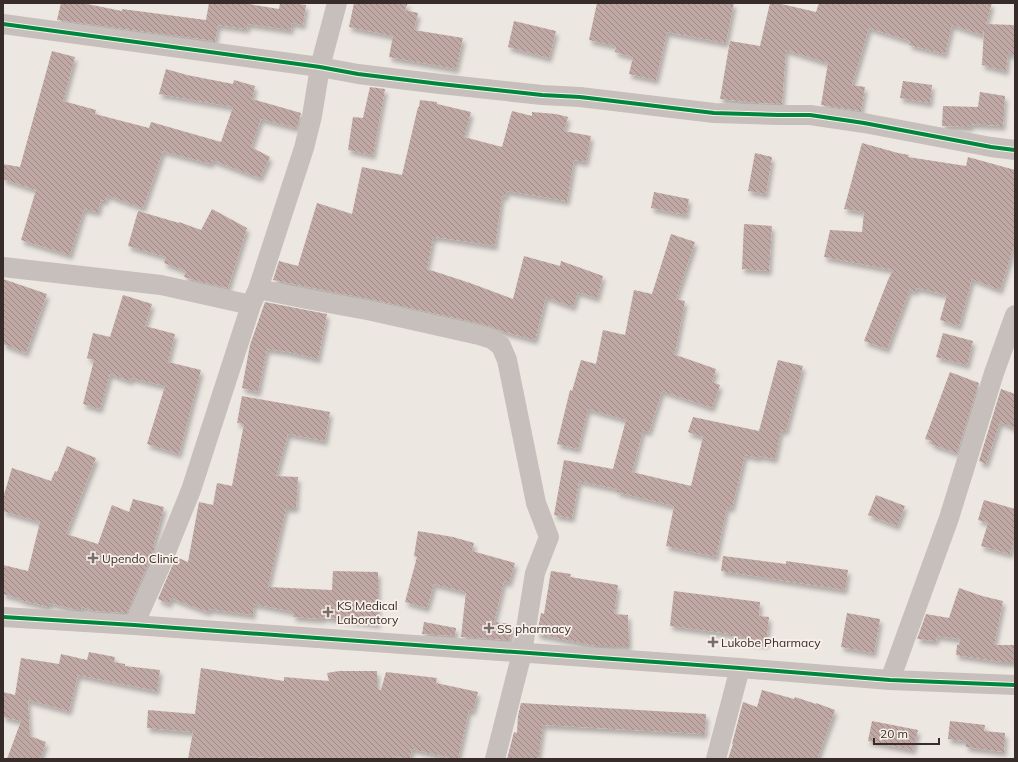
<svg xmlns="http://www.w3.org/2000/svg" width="1018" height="762" font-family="Mulish,sans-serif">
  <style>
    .building { fill: url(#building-back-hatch); filter: url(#shadow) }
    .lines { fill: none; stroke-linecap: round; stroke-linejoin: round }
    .street { stroke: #c7bfbb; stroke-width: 20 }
    .cycleway-casing { stroke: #f9f0ea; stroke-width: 6 }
    .cycleway { stroke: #00873e; stroke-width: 4 }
    .poi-dot { fill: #776d6a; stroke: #f9f0ea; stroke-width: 1.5 }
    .labels { text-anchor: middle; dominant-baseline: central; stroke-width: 3.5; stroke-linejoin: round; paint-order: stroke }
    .poi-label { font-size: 12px; fill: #372c29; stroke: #f9f0ea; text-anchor: start }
  </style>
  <defs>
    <pattern id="building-back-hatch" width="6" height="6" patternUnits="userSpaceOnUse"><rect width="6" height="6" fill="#c0a9a4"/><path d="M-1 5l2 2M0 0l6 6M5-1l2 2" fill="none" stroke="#9d8a86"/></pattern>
    <filter id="shadow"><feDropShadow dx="2.5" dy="4.5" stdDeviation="2" flood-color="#0004"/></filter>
  </defs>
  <rect width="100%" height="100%" fill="#ede7e2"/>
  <!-- building -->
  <path class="building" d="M61 3H82L122 11V9L206 20 209 3H243L279 9 280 3H291L306 5 303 25 292 23 291 30 248 24 247 29 218 25 215 41 57 20Z
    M354 3H408L405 10 418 13 414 30 463 38 456 69 389 57 393 36 349 27Z
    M597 3H734L726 43 667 32 656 80 629 74 633 57 615 52 616 46 589 40Z
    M770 3H777L816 12 819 3H992L986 24 1014 25V54H1008L1006 71 982 65 984 30 982 35 952 25 945 54 909 45 910 41 869 28 852 85 865 87 861 111 821 105 828 63 786 50 782 104 758 103 720 99 730 41 760 46Z
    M514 21 556 31 549 58 508 47Z
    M52 51 75 57 63 101 96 110 95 114 149 128 151 122 221 142 233 107 159 94 166 69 187 75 233 84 234 80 255 86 252 99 301 113 297 128 261 119 251 147 270 157 260 178 212 160 211 164 163 151 143 208 107 195 106 201 101 200 98 212 84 209 70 255 21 240 36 190 3 179V164L20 167Z
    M903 81 932 85 930 103 900 98Z
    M370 87 385 89 373 155 348 150 353 117 363 118Z
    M980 92 1005 96 1003 126 971 124V127L942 126 943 106 978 107Z
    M420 100 437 102V104L471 112 464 137 502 147 512 111 532 116V112L556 114 568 117 564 131 591 136 586 162 574 160 567 201 507 191 505 197 502 196 495 246 436 237 435 238H433L427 269 470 283 513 299 524 256 560 266 561 261 603 276 597 298 578 292 573 307 546 297 535 340 501 331 495 328 482 324 374 300 273 280 279 261 298 266 317 203 352 214 362 167 402 175 418 107H419Z
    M862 143 898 153 909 155 908 157 966 166 968 157 1015 170V243L1000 290 972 279 959 326 940 320 947 295 917 288 915 292 910 289 887 349 864 341 888 280 893 270 824 257 830 230 862 232 864 212 844 209Z
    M755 153 772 157 766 194 748 191Z
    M654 192 689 199 686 215 651 208Z
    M212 209 247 228 228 288 201 282 184 277 186 271 164 263 166 257 128 246 138 211 179 223V222L201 230Z
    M744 224 772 226 769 271 742 269Z
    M671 234 695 242 676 299 685 301 676 348 673 354 716 369 712 382 720 385 712 408 662 391 649 432 643 430 632 472 691 486 703 437 688 432 693 417 759 431 778 360 803 366 786 431 781 430 775 459 759 456V458L745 455 732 508 727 507 716 557 666 546 674 506 617 492V489L579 481 572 518 554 515 564 460 613 469 626 420 588 409 578 449 557 444 570 390 572 391 581 360 596 364 603 330 625 335 634 290 652 294Z
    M3 279 47 294 26 353 3 344Z
    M123 295 152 304 145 326 175 334 168 362 201 370 179 454 147 444 165 386 132 378 130 381 110 374 100 409 83 404 94 360 87 358 93 333 110 337Z
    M265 302 327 314 318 359 289 352 267 349 258 392 242 388 250 345Z
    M943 333 973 341 967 365 936 357Z
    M950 372 979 383 957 453 931 444 932 441 925 439Z
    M1001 389 1015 394V428L1000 422 986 464 979 461Z
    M242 396 330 412 325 441 288 434 276 476 298 477 296 508H286L268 587 332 590 333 571 378 572V624L323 617V619L293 617 294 612 254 604 253 615 209 609 208 612 171 598 169 604 158 599 176 557 188 562 199 502 213 505 217 483 232 486 244 424 237 423Z
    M67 446 96 458 66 534 98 544 112 505 129 512 133 499 164 507 153 548H155L127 613 94 611 82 607 81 610H77L49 603V607L21 600V599L3 594V565L28 571 40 522 3 511V498L12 468 51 481 55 471 57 472Z
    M876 495 905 506 897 526 868 515Z
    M984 500 1015 509V536L1010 554 981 546 988 523 978 520Z
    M418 531 453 537 474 543 472 551 515 563 509 583 504 581 494 622 512 624 510 640 461 637 466 592 434 584 427 608 405 602 417 557 414 556Z
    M723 556 786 564V561L848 570 845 590 721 571Z
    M551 571 571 574 570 577 618 585 614 614 628 615 629 646H596L537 634 541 613 544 614Z
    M959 588 982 596 1003 601 994 645H1015V662H1002L956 655 957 645H959L960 639 937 636 936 641 917 639 926 614 949 618Z
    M674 591 760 602 759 616 769 617 766 644 744 640 745 637 731 636V634L670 626Z
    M847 613 880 619 874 653 841 647Z
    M424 622 456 628 455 636 422 634Z
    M89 652 115 657 114 662 125 664V666L160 670 157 691 78 675 69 711 28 700 30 736 46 742 40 759H7L21 721 3 717V692L15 695 21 658 59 664 61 654 87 660Z
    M201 668 284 681V677L329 681 327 673 339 671H377V689L381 690 386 672 437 678 436 683 478 692 473 711 469 710 458 759H454L412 749 410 759 393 756V759H275L249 756 248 759H188L193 732 147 728 148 710 195 714Z
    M762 690 794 699 795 697 816 704V703L835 710 817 759H728L733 744H732L743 702 757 707Z
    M521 703 706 714 705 734 543 725 538 759H507L514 732 517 733 518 716Z
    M872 721 918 730 913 750 868 741Z
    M950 721 985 725 984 731 1005 733 1004 752 966 747V741L948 739Z"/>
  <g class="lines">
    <!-- street -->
    <path class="street" d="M3 24 320 67 358 74 440 84 542 95 580 97 714 113 778 115H810L864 123 991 147 1015 150
      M3 267 161 285 251 305
      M258 289 307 299 372 311 479 335 492 339 501 346 507 360 536 503 549 537 535 573 522 653 495 759
      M3 617 134 625 740 668 890 680 1015 685
      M134 625 159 569 191 490 251 305 258 289 304 148 312 116 320 67 337 3
      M890 680 949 518 994 373 1015 315
      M716 759 740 668"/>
    <defs>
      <path id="cycleway" d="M3 24 320 67 358 74 440 84 542 95 580 97 714 113 778 115H810L864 123 991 147 1015 150
        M3 617 134 625 740 668 890 680 1015 685"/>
    </defs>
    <!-- cycleway casing -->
    <use href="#cycleway" class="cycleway-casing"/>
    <!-- cycleway -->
    <use href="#cycleway" class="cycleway"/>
  </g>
  <!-- markers -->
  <g class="poi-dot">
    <path d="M91 552h4v4h4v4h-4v4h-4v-4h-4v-4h4z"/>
    <path d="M326 606h4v4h4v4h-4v4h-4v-4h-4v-4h4z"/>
    <path d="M487 622h4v4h4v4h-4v4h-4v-4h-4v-4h4z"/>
    <path d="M711 636h4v4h4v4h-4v4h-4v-4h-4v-4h4z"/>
  </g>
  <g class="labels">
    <!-- poi labels -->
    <g class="poi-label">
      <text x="102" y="558">Upendo Clinic</text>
      <text x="337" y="605">KS Medical<tspan x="337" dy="14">Laboratory</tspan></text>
      <text x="497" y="628">SS pharmacy</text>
      <text x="721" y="642">Lukobe Pharmacy</text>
    </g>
  </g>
  <!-- border -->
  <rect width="1018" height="762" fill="none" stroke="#372c29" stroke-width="8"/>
  <!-- scale -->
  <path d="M874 738v6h65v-6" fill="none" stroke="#372c29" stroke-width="2"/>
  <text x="880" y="738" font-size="12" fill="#372c29" stroke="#f9f0ea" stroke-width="3" paint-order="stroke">20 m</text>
</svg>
